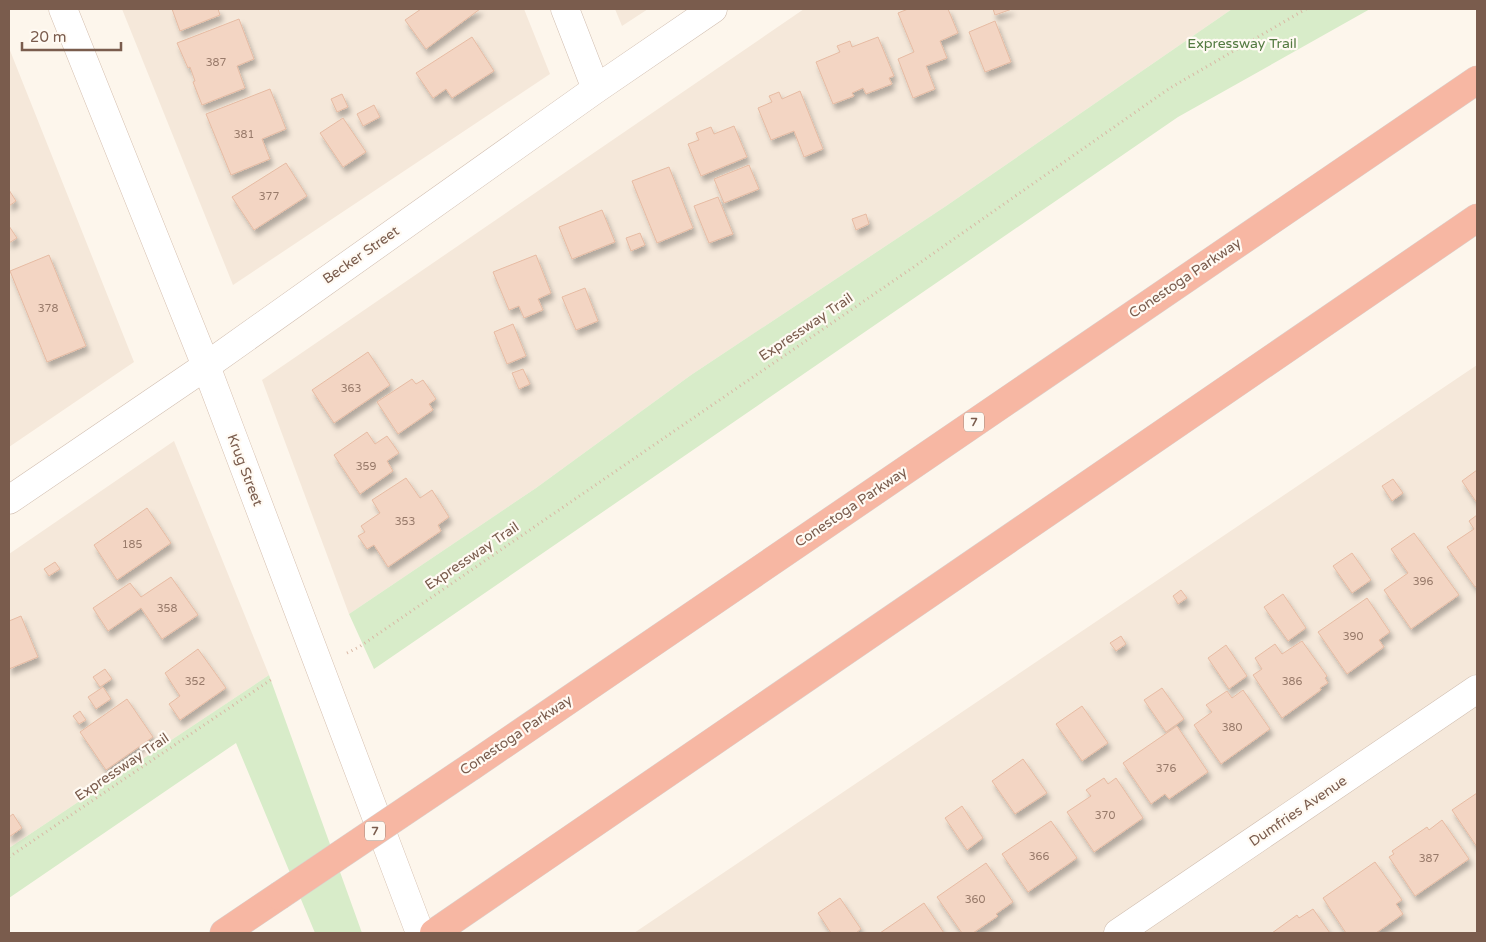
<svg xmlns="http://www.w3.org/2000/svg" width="1486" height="942" font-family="'Varela Round',sans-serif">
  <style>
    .residential { fill: #f5e8da }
    .green { fill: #d8ecc9 }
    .building { fill: #f3d5c3; stroke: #e6bba3; filter: url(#shadow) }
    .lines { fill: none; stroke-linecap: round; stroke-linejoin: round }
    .street-casing { stroke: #d1beb0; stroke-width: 29 }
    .secondary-casing { stroke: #d6c0b0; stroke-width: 29 }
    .highway-casing { stroke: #dad1cd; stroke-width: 29 }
    .path { stroke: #d9b8a5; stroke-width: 3; stroke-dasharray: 1 4; stroke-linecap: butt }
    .street { stroke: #fff; stroke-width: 28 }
    .secondary { stroke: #fff; stroke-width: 28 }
    .highway { stroke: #f7b7a3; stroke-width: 28 }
    .highway-bridge-casing { stroke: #dad1cd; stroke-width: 29; stroke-linecap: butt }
    .highway-bridge { stroke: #f7b7a3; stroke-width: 28 }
    .labels { text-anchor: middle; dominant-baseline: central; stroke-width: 4.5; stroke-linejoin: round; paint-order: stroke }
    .number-label { font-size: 11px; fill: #987a6a }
    .shield { fill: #fffaf3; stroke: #a28b7f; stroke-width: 1 }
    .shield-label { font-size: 12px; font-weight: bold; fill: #7a5c4d }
    .park-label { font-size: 14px; fill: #537a41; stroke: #fffaf3 }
    .street-label { font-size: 14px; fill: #7a5c4d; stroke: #fffaf3 }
  </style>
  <defs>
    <filter id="shadow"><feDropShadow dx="3" dy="5.5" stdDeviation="2.5" flood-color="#0004"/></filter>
  </defs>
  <rect width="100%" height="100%" fill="#fdf6ec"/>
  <!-- residential -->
  <path class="residential" d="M122 9H524L550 74 233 285Z
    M615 9H648L622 26Z
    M804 9H1232L946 206 691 375 536 488 349 614 262 380Z
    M9 48 134 362 9 447Z
    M1477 365V933H634Z
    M174 441 269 675 9 848V554Z"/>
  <!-- green -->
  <path class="green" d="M1232 9H1370L1178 117 374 669 349 614 536 488 691 375 946 206Z
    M269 675 362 933H315L236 743 9 898V848Z"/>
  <!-- building -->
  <path class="building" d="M172 9H218L220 15 180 31Z
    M421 9H480L426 49 405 20Z
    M908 9H948L958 33 940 41 947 58 926 66 935 89 913 98 898 59 914 52 898 13Z
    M993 9H1012L995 15Z
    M239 19 254 59 237 66 245 88 202 105 193 82 195 81 190 67 188 68 177 43Z
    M995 21 1011 62 985 72 969 32Z
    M472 37 494 71 452 98 446 89 433 98 416 73Z
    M878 37 894 76 889 78 892 84 866 94 863 88 852 93 854 96 833 104 816 62 840 52 837 46 850 41 852 47Z
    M270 89 286 129 262 139 270 159 231 175 206 114Z
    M800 91 823 149 804 157 794 131 771 140 758 108 772 102 769 96 779 92 782 99Z
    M342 94 348 107 337 112 331 99Z
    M374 105 380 117 363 126 357 114Z
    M343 118 366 152 343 167 320 133Z
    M734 126 747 157 701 176 688 144 699 140 696 133 711 127 714 134Z
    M286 163 307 196 254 230 232 197Z
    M749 165 759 189 724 203 714 179Z
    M669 167 693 228 657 243 632 181Z
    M9 190 16 201 9 206Z
    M718 197 733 234 709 243 694 206Z
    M602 210 615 242 572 259 559 227Z
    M866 214 869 224 856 230 852 219Z
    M9 226 17 238 9 243Z
    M640 233 645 245 631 251 626 238Z
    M49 255 86 346 47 362 10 271Z
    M536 255 551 293 538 299 543 310 524 318 519 306 509 310 493 272Z
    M585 288 598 321 576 330 562 297Z
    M513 324 526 356 507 364 494 332Z
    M368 352 390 385 334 423 312 390Z
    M523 369 530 384 519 389 512 373Z
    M412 379 416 384 423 380 436 399 429 404 433 410 398 434 377 402Z
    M367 432 375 444 387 436 399 453 387 461 393 471 360 494 334 455Z
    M1477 470V503L1462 481Z
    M406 478 420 498 432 490 449 517 438 525 441 531 388 567 374 545 367 549 358 536 365 532 361 526 380 513 372 500Z
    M1393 479 1403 493 1392 501 1382 486Z
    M147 508 171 543 117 580 94 545Z
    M1477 515V586L1475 587 1447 547 1474 529 1469 521Z
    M1414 533 1459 595 1411 629 1384 590 1408 573 1391 549Z
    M1352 553 1371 580 1352 593 1333 566Z
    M55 562 60 569 49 576 44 569Z
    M171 577 198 615 162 639 141 608 108 631 93 608 130 583 141 597Z
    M1181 590 1187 598 1178 604 1173 596Z
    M1283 594 1306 628 1288 641 1264 607Z
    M1367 598 1390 632 1379 640 1384 647 1347 674 1318 632Z
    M21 616 38 657 9 669V621Z
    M1121 636 1126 644 1116 651 1110 643Z
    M1302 641 1327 676 1325 678 1328 683 1320 688 1321 690 1282 718 1253 675 1262 669 1255 658 1275 644 1282 654Z
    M1226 645 1247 676 1229 689 1208 658Z
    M198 649 226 688 180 720 169 704 180 696 165 673Z
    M105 669 112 679 100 687 93 677Z
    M103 687 111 699 96 709 88 697Z
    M1162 688 1184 719 1166 732 1144 700Z
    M1243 690 1270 729 1221 764 1194 725 1212 712 1206 705 1227 691 1232 698Z
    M127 699 153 737 106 770 80 732Z
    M1082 706 1108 743 1082 761 1056 724Z
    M80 711 86 720 79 724 73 716Z
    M1177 726 1208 772 1169 799 1165 794 1151 804 1123 763Z
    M1023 759 1047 793 1015 814 992 781Z
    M1104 778 1108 784 1116 778 1143 818 1094 852 1067 812 1091 796 1086 790Z
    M1477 793V847L1452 810Z
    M962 806 983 838 967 850 945 818Z
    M13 814 22 828 9 837V817Z
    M1442 820 1469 859 1415 896 1389 857 1394 854 1392 851 1427 827 1429 830Z
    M1051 821 1077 858 1028 892 1002 854Z
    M1375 862 1402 900 1396 904 1403 914 1376 933H1346L1323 898Z
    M986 863 1013 902 996 914 998 916 973 933H962L937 897Z
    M840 898 861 929 856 933H831L818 913Z
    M924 903 944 933H880Z
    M1313 909 1330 933H1272L1297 915 1299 918Z"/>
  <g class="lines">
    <defs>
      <path id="street" d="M565 9 596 89
        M9 500 206 366 596 89 713 9
        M1118 933 1477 689"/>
      <path id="secondary" d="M63 9 206 366 420 933"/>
      <path id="highway" d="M472 766 1477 80
        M224 933 279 896
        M434 933 1477 218"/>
    </defs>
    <!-- street casing -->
    <use href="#street" class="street-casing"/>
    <!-- secondary casing -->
    <use href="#secondary" class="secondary-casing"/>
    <!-- highway casing -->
    <use href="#highway" class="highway-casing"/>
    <!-- path -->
    <path class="path" d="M347 653 359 647 921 262 1170 88 1306 9
      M9 857 272 679"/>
    <!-- street -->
    <use href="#street" class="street"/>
    <!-- secondary -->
    <use href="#secondary" class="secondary"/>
    <!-- highway -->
    <use href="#highway" class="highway"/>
    <defs>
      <path id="highway-bridge" d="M279 896 472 766"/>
    </defs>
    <!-- highway-bridge casing -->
    <use href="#highway-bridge" class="highway-bridge-casing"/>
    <!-- highway-bridge -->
    <use href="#highway-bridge" class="highway-bridge"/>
  </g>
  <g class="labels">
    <!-- number labels -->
    <g class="number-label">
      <text x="216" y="62">387</text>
      <text x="244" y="134">381</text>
      <text x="269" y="196">377</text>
      <text x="48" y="308">378</text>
      <text x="351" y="388">363</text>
      <text x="366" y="466">359</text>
      <text x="405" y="521">353</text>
      <text x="132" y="544">185</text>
      <text x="1423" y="581">396</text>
      <text x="167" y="608">358</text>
      <text x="1353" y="636">390</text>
      <text x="195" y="681">352</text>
      <text x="1292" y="681">386</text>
      <text x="1232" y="727">380</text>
      <text x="1166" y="768">376</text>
      <text x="1105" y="815">370</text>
      <text x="1039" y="856">366</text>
      <text x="1429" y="858">387</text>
      <text x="975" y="899">360</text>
    </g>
    <!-- shield labels -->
    <g class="shield">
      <rect x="964" y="412.5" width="20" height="19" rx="4"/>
      <rect x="365" y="821.5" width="20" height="19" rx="4"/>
    </g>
    <g class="shield-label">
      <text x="974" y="422">7</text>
      <text x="375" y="831">7</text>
    </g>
    <!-- park labels -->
    <g class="park-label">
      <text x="1242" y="43">Expressway Trail</text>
    </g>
    <!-- street labels -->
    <g class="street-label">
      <text transform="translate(361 255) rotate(-35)">Becker Street</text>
      <text transform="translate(1185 278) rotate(-34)">Conestoga Parkway</text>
      <text transform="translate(806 327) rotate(-34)">Expressway Trail</text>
      <text transform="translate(245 470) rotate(69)">Krug Street</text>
      <text transform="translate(851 507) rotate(-34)">Conestoga Parkway</text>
      <text transform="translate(472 556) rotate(-34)">Expressway Trail</text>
      <text transform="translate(516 735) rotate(-34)">Conestoga Parkway</text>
      <text transform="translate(122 767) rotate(-34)">Expressway Trail</text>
      <text transform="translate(1298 811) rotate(-34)">Dumfries Avenue</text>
    </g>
  </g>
  <!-- border -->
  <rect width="1486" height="942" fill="none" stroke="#7a5c4d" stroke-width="20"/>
  <!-- scale -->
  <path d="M22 42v8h99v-8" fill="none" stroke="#7a5c4d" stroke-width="2.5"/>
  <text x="30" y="42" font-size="15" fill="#7a5c4d" stroke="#fffaf3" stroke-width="4" paint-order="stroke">20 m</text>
</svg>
